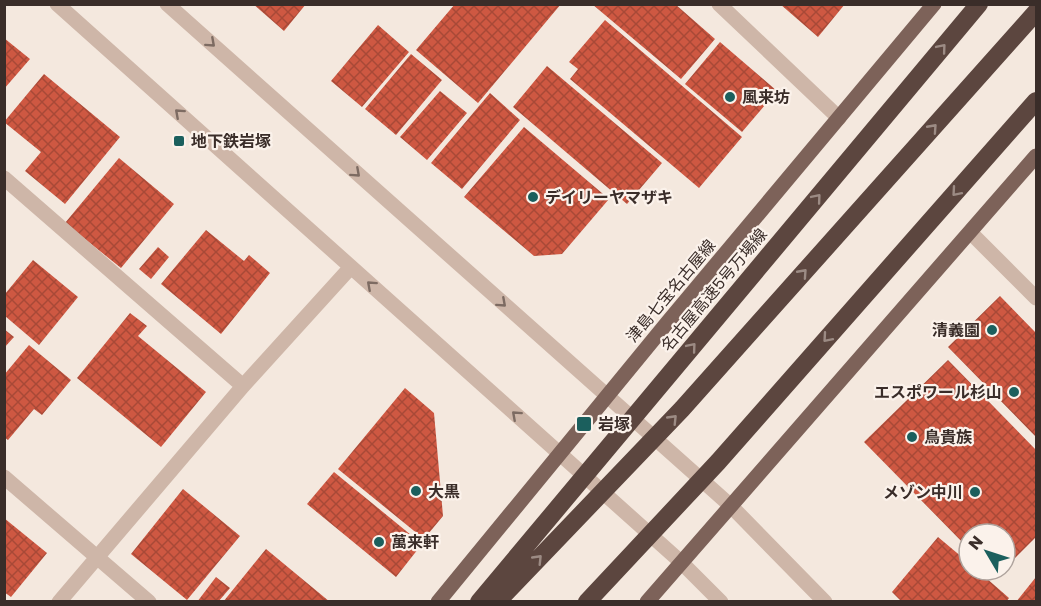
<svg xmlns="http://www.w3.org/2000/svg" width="1041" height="606" font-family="Poppins,'Noto Sans JP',sans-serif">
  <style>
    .building { fill: url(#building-cross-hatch) }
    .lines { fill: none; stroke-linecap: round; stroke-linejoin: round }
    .minor { stroke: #ceb6a8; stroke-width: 15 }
    .major { stroke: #7d6259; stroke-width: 15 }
    .highway-bridge { stroke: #5c463f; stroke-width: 18 }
    .oneway { stroke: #7d6b62 }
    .oneway2 { stroke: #9c8b84 }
    .poi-dot { fill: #1b5f5d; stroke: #fbf2eb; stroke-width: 2 }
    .labels { text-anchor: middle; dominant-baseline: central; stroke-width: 4.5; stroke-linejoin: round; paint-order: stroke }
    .poi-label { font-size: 16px; font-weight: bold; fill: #3a2d29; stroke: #fbf2eb; text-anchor: start }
    .street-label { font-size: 16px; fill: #3a2d29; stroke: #fbf2eb }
  </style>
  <defs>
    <pattern id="building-cross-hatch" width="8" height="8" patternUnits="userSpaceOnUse" patternTransform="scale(1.5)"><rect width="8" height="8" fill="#ce5842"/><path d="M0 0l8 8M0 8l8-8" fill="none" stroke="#a84937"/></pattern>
  </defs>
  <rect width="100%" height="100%" fill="#f4e8de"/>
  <!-- building -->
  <path class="building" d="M253 4H306L284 31Z
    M455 4H561L478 103 416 50Z
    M592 4H675L715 39 681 79Z
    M780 4H845L818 37Z
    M605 20 742 137 699 188 570 79 578 69 569 62Z
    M378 25 409 52 362 107 331 81Z
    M4 38 30 59 4 89Z
    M720 42 777 91 742 132 685 84Z
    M411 54 442 80 396 135 365 109Z
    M547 66 662 163 627 204 513 107Z
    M44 74 120 137 65 204 25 171 41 152 4 122Z
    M440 91 467 113 427 160 400 137Z
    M490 93 520 120 462 189 431 163Z
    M524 127 609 199 562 254 534 256 464 197Z
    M119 158 174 204 121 268 65 223Z
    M206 230 244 261 249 255 270 273 221 334 161 284Z
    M158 247 169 257 151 279 139 269Z
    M33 260 78 297 39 345 5 316V294Z
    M1000 296 1036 333V437L948 347Z
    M130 313 147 326 138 336 206 392 161 447 77 378Z
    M4 329 14 337 4 348Z
    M29 345 71 380 42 415 34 409 8 440 4 437V375Z
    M948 360 1036 450V537L1005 568V534H969V549L864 442Z
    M405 388 434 413 443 516 424 539 338 469Z
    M334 472 422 544 396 577 307 504Z
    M183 489 240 536 187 600 131 554Z
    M4 518 47 553 11 597 4 592Z
    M938 537 969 563V570H977L1009 598 1006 602H902L892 592Z
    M266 549 330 602H223Z
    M216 577 230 588 218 602H197Z
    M1036 577V602H1016Z"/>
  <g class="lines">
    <!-- minor -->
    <path class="minor" d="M57 4 682 563 721 602
      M167 4 731 506 825 602
      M719 4 839 118
      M4 178 243 386
      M971 233 1036 298
      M4 477 149 602
      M59 602 243 386 351 267"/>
    <!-- major -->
    <path class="major" d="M438 602 667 323 934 4
      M647 602 1036 156"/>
    <!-- highway-bridge -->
    <path class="highway-bridge" d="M479 602 979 4
      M497 602 682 409 1036 12
      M587 602 718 462 1036 101"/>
  </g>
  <!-- one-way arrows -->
  <defs><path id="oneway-chevron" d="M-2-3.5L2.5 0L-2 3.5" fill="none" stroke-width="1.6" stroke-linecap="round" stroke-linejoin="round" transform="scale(1.5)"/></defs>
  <g class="oneway">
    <use href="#oneway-chevron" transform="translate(211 43) rotate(42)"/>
    <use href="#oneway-chevron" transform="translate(179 113) rotate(-138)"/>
    <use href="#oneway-chevron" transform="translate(356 173) rotate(42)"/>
    <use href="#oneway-chevron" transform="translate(371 285) rotate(-138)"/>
    <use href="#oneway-chevron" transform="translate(502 303) rotate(42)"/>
    <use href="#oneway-chevron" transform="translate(516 415) rotate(-138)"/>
  </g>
  <g class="oneway2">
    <use href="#oneway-chevron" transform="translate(942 48) rotate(-50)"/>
    <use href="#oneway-chevron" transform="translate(933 128) rotate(-48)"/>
    <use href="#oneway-chevron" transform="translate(956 192) rotate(131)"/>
    <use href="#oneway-chevron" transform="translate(817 198) rotate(-50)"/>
    <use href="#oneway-chevron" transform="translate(803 273) rotate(-48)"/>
    <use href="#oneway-chevron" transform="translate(827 338) rotate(131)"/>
    <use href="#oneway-chevron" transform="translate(692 347) rotate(-50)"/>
    <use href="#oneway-chevron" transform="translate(673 419) rotate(-46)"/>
    <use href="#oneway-chevron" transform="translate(538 559) rotate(-46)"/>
  </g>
  <!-- markers -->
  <g class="poi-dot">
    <circle cx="730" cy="97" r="6"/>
    <rect x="173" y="135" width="12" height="12" rx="3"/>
    <circle cx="533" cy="197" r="6"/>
    <circle cx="992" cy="330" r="6"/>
    <circle cx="1014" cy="392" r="6"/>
    <rect x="576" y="416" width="16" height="16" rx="3"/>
    <circle cx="912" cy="437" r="6"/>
    <circle cx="416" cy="491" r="6"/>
    <circle cx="975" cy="492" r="6"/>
    <circle cx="379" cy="542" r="6"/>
  </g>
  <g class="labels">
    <!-- poi labels -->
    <g class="poi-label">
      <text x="742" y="97">風来坊</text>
      <text x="191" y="141">地下鉄岩塚</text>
      <text x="545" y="197">デイリーヤマザキ</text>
      <text x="980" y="330" text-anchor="end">清義園</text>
      <text x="1002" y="392" text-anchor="end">エスポワール杉山</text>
      <text x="598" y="424">岩塚</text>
      <text x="924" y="437">鳥貴族</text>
      <text x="428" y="491">大黒</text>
      <text x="963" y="492" text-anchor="end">メゾン中川</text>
      <text x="391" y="542">萬来軒</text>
    </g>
    <!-- street labels -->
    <g class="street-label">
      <text transform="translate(714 290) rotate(-50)">名古屋高速5号万場線</text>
      <text transform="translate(671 291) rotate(-50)">津島七宝名古屋線</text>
    </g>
  </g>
  <!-- border -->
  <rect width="1041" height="606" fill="none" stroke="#3a2d29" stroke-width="12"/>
  <!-- north arrow -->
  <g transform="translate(987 552) rotate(309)"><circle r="28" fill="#fbf2eb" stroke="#aea39d" stroke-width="1.5"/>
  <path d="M0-4.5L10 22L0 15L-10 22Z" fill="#1b5f5d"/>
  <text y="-9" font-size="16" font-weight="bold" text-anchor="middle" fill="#3a2d29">N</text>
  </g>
</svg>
